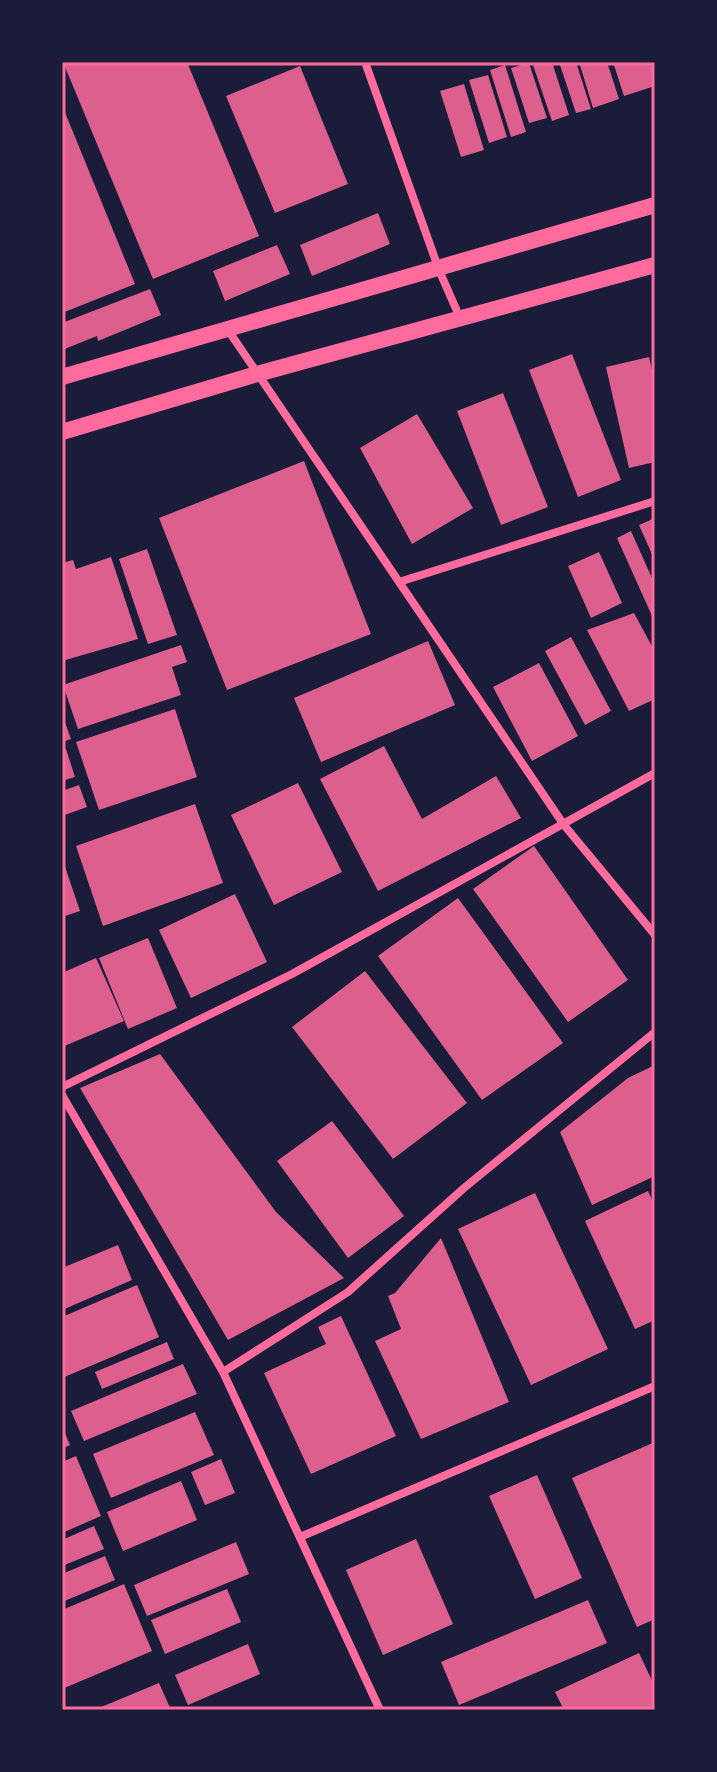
<svg xmlns="http://www.w3.org/2000/svg" width="717" height="1772" font-family="Montserrat,sans-serif">
  <style>
    .building { fill: #dd5f8e }
    .lines { fill: none; stroke-linecap: round; stroke-linejoin: round }
    .minor { stroke: #ff6b9d; stroke-width: 8 }
    .secondary { stroke: #ff6b9d; stroke-width: 16 }
    .neatline { fill: none; stroke: #ff6b9d; stroke-width: 3 }
  </style>
  <rect width="100%" height="100%" fill="#1b1b3a"/>
  <!-- building -->
  <path class="building" d="M63 62H187L259 236 153 279Z
    M532 62H552L569 115 552 121Z
    M559 62H576L591 109 576 113Z
    M579 62H607L619 99 593 108Z
    M613 62H655V86L624 96Z
    M529 63 547 118 529 123 511 68Z
    M505 65 526 132 511 137 490 70Z
    M300 66 348 184 275 213 226 96Z
    M488 75 507 137 489 143 469 80Z
    M464 84 484 150 461 157 440 91Z
    M62 105 135 284 62 313Z
    M378 213 390 244 312 276 300 245Z
    M277 245 290 274 225 301 213 271Z
    M150 289 161 315 98 341 97 336 62 350V323Z
    M572 354 621 480 578 497 529 370Z
    M649 357 655 383V462L629 468 606 367Z
    M503 393 548 507 501 525 457 411Z
    M417 414 473 508 412 544 360 448Z
    M304 461 371 634 227 690 159 518Z
    M655 518V561L639 525Z
    M631 531 655 585V615L652 616 617 538Z
    M147 549 177 635 148 644 119 559Z
    M599 552 622 603 591 618 568 566Z
    M111 557 138 639 62 661V563L73 560 76 569Z
    M634 613 655 652V699L629 711 587 630Z
    M571 637 611 711 585 725 545 651Z
    M428 641 455 705 321 762 294 698Z
    M181 645 187 662 172 667 181 695 78 729 63 685Z
    M539 663 578 736 532 761 493 687Z
    M175 709 197 777 99 810 76 742Z
    M62 714 71 739 62 742Z
    M384 746 422 819 496 776 521 818 378 891 320 779Z
    M66 749 75 777 62 781V751Z
    M298 783 342 872 274 905 231 815Z
    M79 785 87 807 62 816V791Z
    M195 804 223 883 103 926 76 846Z
    M534 846 628 980 568 1022 473 889Z
    M62 858 80 911 62 917Z
    M235 894 267 962 191 998 159 930Z
    M458 898 563 1043 482 1100 378 956Z
    M148 938 177 1008 128 1029 99 958Z
    M96 958 124 1021 62 1047V973Z
    M365 971 467 1103 393 1159 292 1027Z
    M160 1054 276 1212 344 1278 228 1340 80 1088Z
    M655 1065V1176L592 1205 560 1132 628 1078Z
    M332 1121 404 1216 348 1258 277 1161Z
    M648 1191 655 1207V1320L635 1329 585 1221Z
    M535 1193 608 1349 531 1385 458 1229Z
    M441 1238 509 1402 421 1439 375 1341 401 1329 388 1296 395 1293Z
    M118 1245 132 1280 62 1310V1268Z
    M137 1285 159 1337 62 1378V1317Z
    M341 1316 396 1436 311 1474 264 1373 326 1344 318 1327Z
    M167 1342 174 1359 102 1389 95 1372Z
    M183 1364 197 1394 84 1441 71 1411Z
    M195 1412 214 1455 111 1498 93 1454Z
    M62 1426 70 1445 62 1449Z
    M655 1442V1619L637 1627 572 1478Z
    M76 1456 101 1516 62 1533V1462Z
    M221 1459 235 1493 205 1505 191 1472Z
    M537 1475 582 1578 535 1599 489 1496Z
    M181 1481 197 1520 123 1551 107 1512Z
    M94 1526 104 1549 62 1566V1540Z
    M416 1539 453 1624 383 1655 346 1570Z
    M236 1542 249 1574 147 1616 134 1585Z
    M105 1556 115 1580 62 1602V1574Z
    M124 1584 152 1651 62 1689V1610Z
    M227 1589 241 1622 165 1654 151 1620Z
    M588 1600 607 1643 459 1705 441 1662Z
    M248 1644 260 1674 188 1705 175 1675Z
    M639 1653 655 1687V1710H564L555 1692Z
    M159 1683 171 1710H94Z"/>
  <g class="lines">
    <!-- minor -->
    <path class="minor" d="M365 62 439 270 460 318
      M228 330 564 825 655 935
      M399 582 655 501
      M62 1087 292 974 655 773
      M62 1095 223 1372 380 1710
      M223 1372 348 1292 464 1188 655 1032
      M300 1537 655 1386"/>
    <!-- secondary -->
    <path class="secondary" d="M62 377 655 205
      M62 432 257 374 655 265"/>
  </g>
  <!-- border -->
  <rect width="717" height="1772" fill="none" stroke="#1b1b3a" stroke-width="128"/>
  <rect x="64" y="64" width="589" height="1644" class="neatline"/>
</svg>
